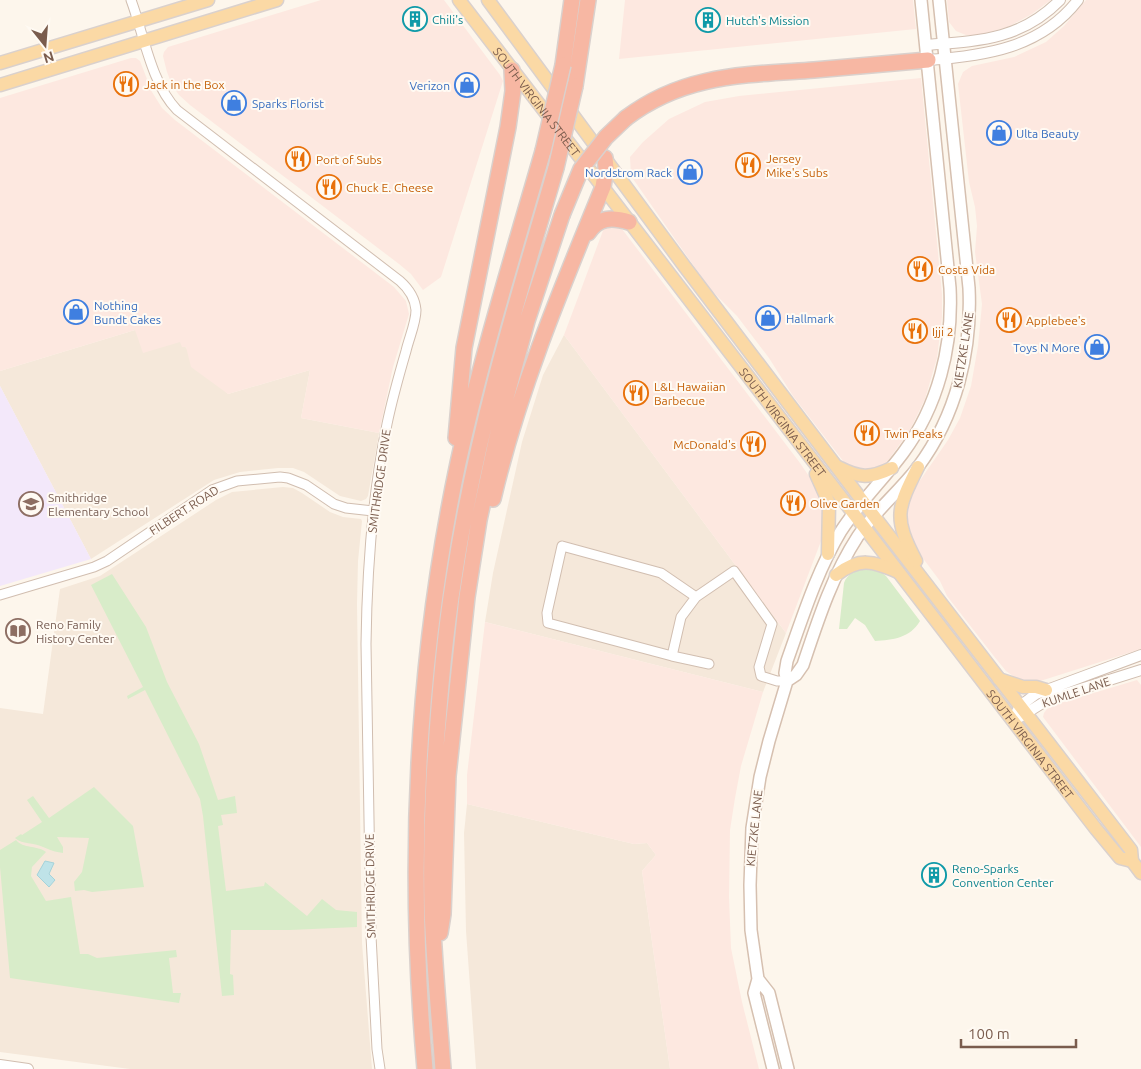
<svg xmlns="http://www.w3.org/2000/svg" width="1141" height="1069" font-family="Ubuntu,sans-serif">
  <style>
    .residential { fill: #f5e8da }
    .commercial { fill: #fde8e0 }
    .education { fill: #f3e8fa }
    .green { fill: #d8ecc9 }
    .water { fill: #bfe3e8; stroke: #a5d3da }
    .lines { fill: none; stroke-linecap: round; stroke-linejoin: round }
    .minor-casing { stroke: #d1beb0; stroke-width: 11 }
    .tertiary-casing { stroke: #d1beb0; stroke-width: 12 }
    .secondary-casing { stroke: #d6c0b0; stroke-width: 14 }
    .primary-casing { stroke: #dad1cd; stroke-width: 15 }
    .motorway-casing { stroke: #dad1cd; stroke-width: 18 }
    .minor { stroke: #fff; stroke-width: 9 }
    .tertiary { stroke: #fff; stroke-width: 10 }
    .secondary { stroke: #fff; stroke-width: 11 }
    .primary { stroke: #fbd9a5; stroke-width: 12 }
    .motorway { stroke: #f7b7a3; stroke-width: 15 }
    .motorway-bridge-casing { stroke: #dad1cd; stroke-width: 18; stroke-linecap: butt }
    .motorway-bridge { stroke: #f7b7a3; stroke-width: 15 }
    .labels { text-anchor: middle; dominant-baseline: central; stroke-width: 4; stroke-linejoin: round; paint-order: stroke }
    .culture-label { font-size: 12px; fill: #0d838f; stroke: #fffaf3; text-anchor: start }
    .food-label { font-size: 12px; fill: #c56008; stroke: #fffaf3; text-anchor: start }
    .shop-label { font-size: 12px; fill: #366cbe; stroke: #fffaf3; text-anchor: start }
    .street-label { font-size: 12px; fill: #7a5c4d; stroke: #fffaf3 }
    .education-label { font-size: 12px; fill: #785e54; stroke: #fffaf3; text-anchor: start }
  </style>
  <rect width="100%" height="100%" fill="#fdf6ec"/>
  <!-- residential -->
  <path class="residential" d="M135 330 180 341 228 394 310 370 301 418 379 433 368 496 366 499 361 501 340 496 304 472 293 468H278L240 472 214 480 91 559 0 386V371Z
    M564 335 786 633 763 692 485 622 493 573 522 442 543 375Z
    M283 487 293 488 302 493 330 512 343 517 361 519 362 521 358 561 357 604 362 943 372 1069H130L0 1052V708L43 714 60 589 100 576 216 500 232 492Z
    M467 804 634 844 647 843 656 855 642 871 670 1069H476L466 931 464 833Z"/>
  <!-- commercial -->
  <path class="commercial" d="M321 0H444L500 75 503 81 441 277 423 290 411 274 399 264 190 105 179 95 172 85 167 72 163 56 164 52 168 47Z
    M625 0H913L916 29 619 59Z
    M947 0H1051L1032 14 1008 27 978 35H966L956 31 949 22Z
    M1086 0H1141V649L1034 683H1023L1006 671 993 655 947 596 940 581 919 553 911 538 907 524V506L912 492 948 440 960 418 971 386 978 346 982 304 975 252 977 226 975 207 969 182 958 84 963 72 972 66 1014 57 1046 42 1064 26Z
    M131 58H136L140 61 152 92 162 108 175 120 394 287 406 301 409 314 393 367 379 433 301 418 310 370 228 394 191 367 186 347H182L180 342 143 353 135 330 0 371V98Z
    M921 78 942 294V317L937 358 925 399 910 430 887 462 878 469 865 472 847 466 793 396 769 358 737 316 712 291 698 272 631 176 630 157 643 142 669 119 705 102 739 96Z
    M609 225H616L622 229 800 463 817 488 824 508V525L821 541 786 633 564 335 604 228Z
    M485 622 763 692 741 766 735 798 730 830 729 897 731 948 742 1002 759 1069H670L642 871 656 855 647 843 634 844 467 804V775Z
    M1137 680 1141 685V847L1043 717 1044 713 1047 709 1057 704Z"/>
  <!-- education -->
  <path class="education" d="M0 386 91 559 0 586Z"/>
  <!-- green -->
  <path class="green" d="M865 568 881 572 886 576 920 621C910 638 893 640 875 641L865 625 855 618 847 629H839L844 583C847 574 856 570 865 568Z
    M112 574 146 627 167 682 199 744 218 800 235 796 237 813 221 815 223 825 218 826 226 891 264 886 265 882 307 916 322 899 336 910 357 912V927L290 930H231L230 974 233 975 234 995 222 996 203 816 200 799 145 690 128 699 127 696 143 687 91 585Z
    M94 787 133 826 144 887 92 892 84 890 75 891 74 882 82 872 89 838 57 837 63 847V853C55 852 50 850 43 847 33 842 23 845 15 838L21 834 22 835 42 822 27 800 33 796 49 818Z
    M16 840C23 849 37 845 46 852L32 867 31 876 46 901 71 897 80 954H88L97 958 176 950 177 957 169 958 173 993H181L179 1003 10 978 0 867V850Z"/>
  <!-- water -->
  <path class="water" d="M45 861 54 863 49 874 55 880 49 887 37 875Z"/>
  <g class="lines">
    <defs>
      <path id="minor" d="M131 0C144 35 151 83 177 110L400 281C409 289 415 298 416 310 416 323 409 338 406 351 399 375 392 400 387 424 372 496 367 570 366 644L371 936 377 1049 380 1069
        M0 595 94 567 107 561 212 490 237 481 280 477 288 478 306 485 334 504 346 508 373 511
        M672 656 548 623 547 613 562 546 661 573 696 597
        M709 664 672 656 681 617 696 597 734 571 772 624 759 667 761 676 777 681H787"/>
      <path id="tertiary" d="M926 45C978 41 1021 40 1060 0
        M928 60C985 56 1041 48 1078 0
        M1020 717 1049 699 1141 670
        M1012 721 1020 706 1036 694 1141 655
        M0 1065 28 1069"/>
      <path id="secondary" d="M787 681 785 673 787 661C803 616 817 571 841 531 859 503 883 480 903 453 938 406 953 347 950 288L921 0
        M758 979 754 993 773 1069
        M788 1069 769 993 758 979 751 930 750 885 752 828 760 777 769 741 787 681 796 675 803 665C818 620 832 576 858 536 875 511 899 492 918 467 956 416 972 352 969 288L939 0"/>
      <g id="primary">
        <path id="s1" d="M459 0 1096 829 1120 858 1132 861"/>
        <path d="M488 0 685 267 880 524 1121 837 1131 850 1132 861 1141 873"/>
        <path d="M0 63 208 0"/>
        <path d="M0 85 277 0"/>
        <path d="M838 467C860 478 869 479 892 468"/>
        <path d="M816 474 829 503 828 554"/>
        <path d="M916 561C893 517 897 509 918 467"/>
        <path d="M836 575C860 557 872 561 898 572"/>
        <path d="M999 679 1023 687H1036L1046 690"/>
      </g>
      <path id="motorway" d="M563 65 572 0
        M575 86 588 0
        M626 118C684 74 744 75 814 70 852 67 890 63 928 60
        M588 233C598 217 612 217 629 222
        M456 438 464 348 508 127 513 91 512 70
        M493 499C518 392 561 289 603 187L606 168 605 158
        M440 933 443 914 448 776 467 597 479 520 504 405 527 321 562 215
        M425 1069C407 866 416 662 458 463 481 358 513 255 543 151
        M443 1069C439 1015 434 962 432 908 431 865 432 822 434 779 438 712 443 645 454 578 475 438 516 303 556 168"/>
    </defs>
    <!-- minor casing -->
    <use href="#minor" class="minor-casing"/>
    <!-- tertiary casing -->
    <use href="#tertiary" class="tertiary-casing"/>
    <!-- secondary casing -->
    <use href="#secondary" class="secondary-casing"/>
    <!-- primary casing -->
    <use href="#primary" class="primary-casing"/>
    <!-- motorway casing -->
    <use href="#motorway" class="motorway-casing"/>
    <!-- minor -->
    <use href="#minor" class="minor"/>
    <!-- tertiary -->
    <use href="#tertiary" class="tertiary"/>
    <!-- secondary -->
    <use href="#secondary" class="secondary"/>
    <!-- primary -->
    <use href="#primary" class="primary"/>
    <!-- motorway -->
    <use href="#motorway" class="motorway"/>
    <defs>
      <path id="motorway-bridge" d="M543 151 563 65
        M556 168 575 86
        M562 215 581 169 606 137 626 118"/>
    </defs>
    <!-- motorway-bridge casing -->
    <use href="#motorway-bridge" class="motorway-bridge-casing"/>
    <!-- motorway-bridge -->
    <use href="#motorway-bridge" class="motorway-bridge"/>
  </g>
  <!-- icons -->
  <defs>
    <symbol id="building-ring" viewBox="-11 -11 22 22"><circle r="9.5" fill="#fffaf3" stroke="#0f9aa8" stroke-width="1.5"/><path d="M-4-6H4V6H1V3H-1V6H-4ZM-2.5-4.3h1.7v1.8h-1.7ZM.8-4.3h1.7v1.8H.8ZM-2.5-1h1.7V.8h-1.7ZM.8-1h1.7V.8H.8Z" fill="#0f9aa8"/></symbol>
    <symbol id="restaurant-ring" viewBox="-11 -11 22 22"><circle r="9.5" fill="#fffaf3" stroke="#e8710a" stroke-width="1.5"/><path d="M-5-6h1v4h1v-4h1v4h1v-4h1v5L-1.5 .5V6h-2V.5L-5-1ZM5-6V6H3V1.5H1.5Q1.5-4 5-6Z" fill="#e8710a"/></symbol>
    <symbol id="shop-ring" viewBox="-11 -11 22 22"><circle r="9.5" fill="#fffaf3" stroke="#3f7fe0" stroke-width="1.5"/><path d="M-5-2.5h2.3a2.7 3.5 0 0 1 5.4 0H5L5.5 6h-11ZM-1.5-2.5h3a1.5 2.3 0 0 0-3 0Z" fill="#3f7fe0"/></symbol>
    <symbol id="school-ring" viewBox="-11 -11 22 22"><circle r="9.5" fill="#fffaf3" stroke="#8d6e63" stroke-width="1.5"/><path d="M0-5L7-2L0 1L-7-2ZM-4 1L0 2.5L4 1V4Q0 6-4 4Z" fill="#8d6e63"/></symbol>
    <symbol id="library-ring" viewBox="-11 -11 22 22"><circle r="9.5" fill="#fffaf3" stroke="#8d6e63" stroke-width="1.5"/><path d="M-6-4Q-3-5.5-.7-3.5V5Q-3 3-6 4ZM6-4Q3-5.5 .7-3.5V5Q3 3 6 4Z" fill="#8d6e63"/></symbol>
  </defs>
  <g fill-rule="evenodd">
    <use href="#building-ring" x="401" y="5" width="28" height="28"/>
    <use href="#building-ring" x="694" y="6" width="28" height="28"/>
    <use href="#restaurant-ring" x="112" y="70" width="28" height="28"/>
    <use href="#shop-ring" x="453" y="71" width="28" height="28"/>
    <use href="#shop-ring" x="220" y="89" width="28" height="28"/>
    <use href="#shop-ring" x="985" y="119" width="28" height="28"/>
    <use href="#restaurant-ring" x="284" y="145" width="28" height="28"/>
    <use href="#restaurant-ring" x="734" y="151" width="28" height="28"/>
    <use href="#shop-ring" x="676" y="158" width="28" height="28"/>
    <use href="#restaurant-ring" x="315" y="173" width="28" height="28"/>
    <use href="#restaurant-ring" x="906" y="255" width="28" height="28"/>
    <use href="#shop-ring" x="62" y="298" width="28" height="28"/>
    <use href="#shop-ring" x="754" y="304" width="28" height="28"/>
    <use href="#restaurant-ring" x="995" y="306" width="28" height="28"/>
    <use href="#restaurant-ring" x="901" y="317" width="28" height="28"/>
    <use href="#shop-ring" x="1083" y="333" width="28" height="28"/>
    <use href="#restaurant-ring" x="622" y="379" width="28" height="28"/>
    <use href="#restaurant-ring" x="853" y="419" width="28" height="28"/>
    <use href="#restaurant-ring" x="739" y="430" width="28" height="28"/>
    <use href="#restaurant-ring" x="779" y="489" width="28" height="28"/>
    <use href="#school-ring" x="17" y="490" width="28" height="28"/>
    <use href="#library-ring" x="4" y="617" width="28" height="28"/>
    <use href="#building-ring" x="920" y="861" width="28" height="28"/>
  </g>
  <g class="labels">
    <!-- culture labels -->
    <g class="culture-label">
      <text x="432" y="19">Chili's</text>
      <text x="726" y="20">Hutch's Mission</text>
      <text x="952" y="868">Reno-Sparks<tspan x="952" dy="14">Convention Center</tspan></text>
    </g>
    <!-- food labels -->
    <g class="food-label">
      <text x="144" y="84">Jack in the Box</text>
      <text x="766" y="158">Jersey<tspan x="766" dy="14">Mike's Subs</tspan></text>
      <text x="316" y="159">Port of Subs</text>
      <text x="346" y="187">Chuck E. Cheese</text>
      <text x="938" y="269">Costa Vida</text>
      <text x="1026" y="320">Applebee's</text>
      <text x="932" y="331">Ijji 2</text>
      <text x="654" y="386">L&amp;L Hawaiian<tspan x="654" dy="14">Barbecue</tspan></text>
      <text x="884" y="433">Twin Peaks</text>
      <text x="736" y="444" text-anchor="end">McDonald's</text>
      <text x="810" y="503">Olive Garden</text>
    </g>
    <!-- shop labels -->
    <g class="shop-label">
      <text x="450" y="85" text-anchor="end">Verizon</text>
      <text x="252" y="103">Sparks Florist</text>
      <text x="1016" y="133">Ulta Beauty</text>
      <text x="672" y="172" text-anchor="end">Nordstrom Rack</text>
      <text x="94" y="305">Nothing<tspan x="94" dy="14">Bundt Cakes</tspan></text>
      <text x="786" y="318">Hallmark</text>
      <text x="1080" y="347" text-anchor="end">Toys N More</text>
    </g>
    <!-- street labels -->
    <g class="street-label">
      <text stroke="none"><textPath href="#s1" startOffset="128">SOUTH VIRGINIA STREET</textPath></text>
      <text transform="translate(963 350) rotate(-81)">KIETZKE LANE</text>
      <text stroke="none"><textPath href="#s1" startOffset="532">SOUTH VIRGINIA STREET</textPath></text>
      <text transform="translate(379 481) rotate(-82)">SMITHRIDGE DRIVE</text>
      <text transform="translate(184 510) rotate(-33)">FILBERT ROAD</text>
      <text transform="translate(1076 692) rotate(-19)">KUMLE LANE</text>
      <text stroke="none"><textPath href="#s1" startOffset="938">SOUTH VIRGINIA STREET</textPath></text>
      <text transform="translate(754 828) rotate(-84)">KIETZKE LANE</text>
      <text transform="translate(370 886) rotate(-91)">SMITHRIDGE DRIVE</text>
    </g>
    <!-- education labels -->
    <g class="education-label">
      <text x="48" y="497">Smithridge<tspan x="48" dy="14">Elementary School</tspan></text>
      <text x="36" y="624">Reno Family<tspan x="36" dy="14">History Center</tspan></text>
    </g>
  </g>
  <!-- north arrow -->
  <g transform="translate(45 45) rotate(163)" stroke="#fffaf3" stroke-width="4" paint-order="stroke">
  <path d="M0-4L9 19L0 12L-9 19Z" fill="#7a5c4d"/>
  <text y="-8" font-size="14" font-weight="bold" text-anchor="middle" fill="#7a5c4d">N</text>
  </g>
  <!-- scale -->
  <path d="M961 1039v8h115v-8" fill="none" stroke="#7a5c4d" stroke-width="2.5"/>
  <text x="968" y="1039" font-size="15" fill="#7a5c4d" stroke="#fffaf3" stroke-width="4" paint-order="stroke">100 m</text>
</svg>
